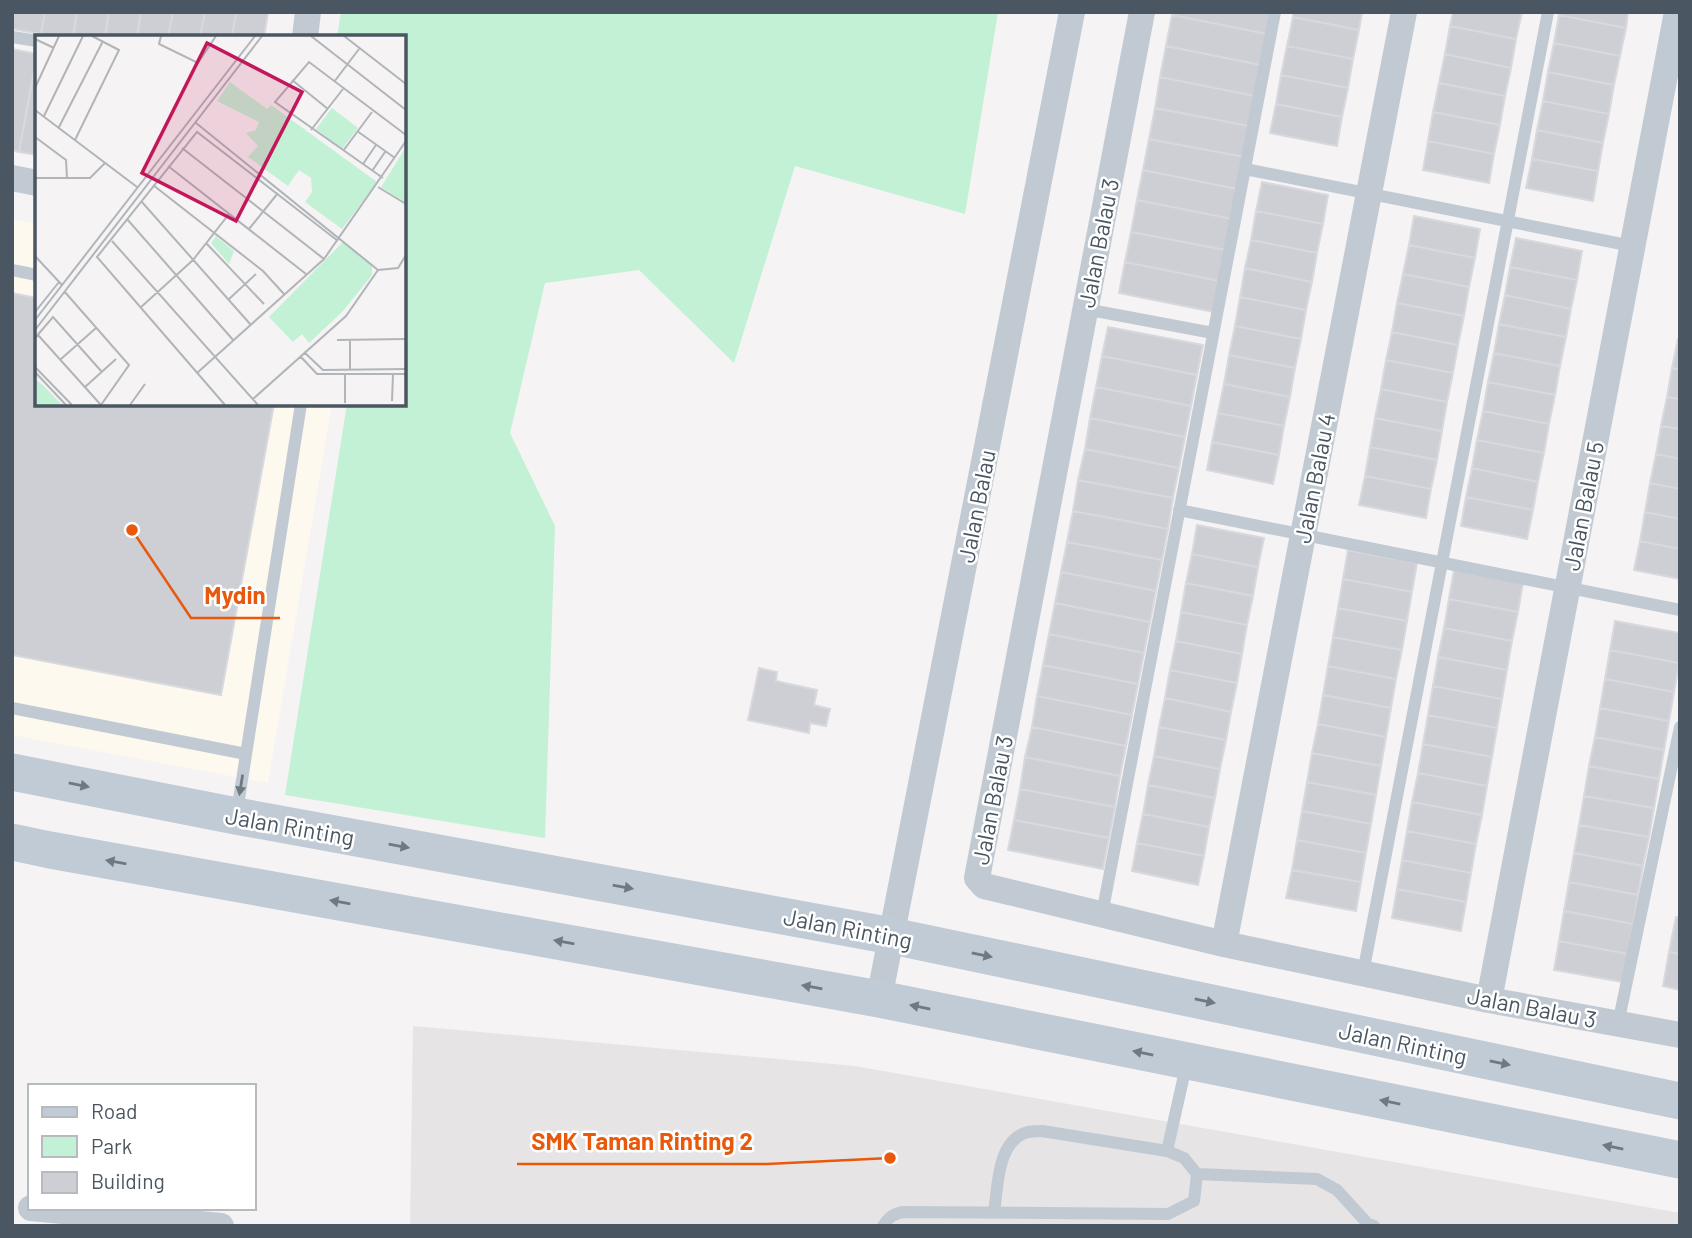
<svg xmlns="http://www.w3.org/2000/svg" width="1692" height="1238" font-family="Barlow,sans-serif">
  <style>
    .commercial { fill: #fdf9ef }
    .education { fill: #e6e4e5 }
    .green { fill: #c3f1d5 }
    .building { fill: #cdcfd5; stroke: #d7d9de; stroke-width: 2 }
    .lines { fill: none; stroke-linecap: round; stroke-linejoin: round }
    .service { stroke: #c1cad2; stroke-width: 12 }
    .minor { stroke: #c1cad2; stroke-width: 26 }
    .secondary { stroke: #c1cbd6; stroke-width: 37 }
    .oneway { fill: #6e7984 }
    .oneway2 { fill: #6e7983 }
    .labels { text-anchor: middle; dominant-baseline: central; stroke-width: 5; stroke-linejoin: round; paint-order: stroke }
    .street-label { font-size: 23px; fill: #4a5661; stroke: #fff }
    .inset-road { fill: none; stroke: #b1b4b9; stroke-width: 2 }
    .view { fill: #c2185b; fill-opacity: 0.15; stroke: #c2185b; stroke-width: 3.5 }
    .inset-edge { fill: none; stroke: #4a5661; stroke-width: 3.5 }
    .leader { fill: none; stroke: #e8590c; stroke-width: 2.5 }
    .callout-dot { fill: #e8590c; stroke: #fff; stroke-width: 2.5 }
    .callout-label { font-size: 24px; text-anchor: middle; font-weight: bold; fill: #e8590c; stroke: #fff; stroke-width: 5; stroke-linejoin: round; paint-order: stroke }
  </style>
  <rect width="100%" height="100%" fill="#f5f3f3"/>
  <!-- commercial -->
  <path class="commercial" d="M12 219 37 224V404H332L268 783 12 735Z"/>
  <!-- education -->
  <path class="education" d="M413 1026 855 1066 1680 1213V1226H410Z"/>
  <!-- green -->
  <path class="green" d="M341 12H998L965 214 795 166 734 363 639 270 545 283 510 433 555 526 545 838 285 795 347 404H404V37H337Z"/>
  <!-- building -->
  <path class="building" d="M14 12H45L41 34 12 29Z
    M45 12H77L73 37H56L41 34Z
    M77 12H109L105 37H73Z
    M109 12H141L137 37H105Z
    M141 12H173L168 37H137Z
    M173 12H205L200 37H168Z
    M205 12H236L232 37H200Z
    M236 12H268L264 37H232Z
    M1173 12H1271L1267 34 1172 15Z
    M1293 12H1362L1359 30 1293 17Z
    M1453 12H1522L1516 39 1450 26Z
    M1559 12H1628L1626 28 1559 15Z
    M1172 15 1267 34 1261 65 1166 46Z
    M1559 15 1626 28 1620 56 1554 43Z
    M1293 17 1359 30 1353 59 1287 46Z
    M1450 26 1516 39 1511 68 1445 54Z
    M1554 43 1620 56 1614 85 1548 72Z
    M1166 46 1261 65 1255 96 1160 77Z
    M1287 46 1353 59 1348 88 1281 75Z
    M12 49 37 54 19 152 12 150Z
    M1445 54 1511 68 1505 96 1439 83Z
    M37 55V155L19 152Z
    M1548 72 1614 85 1609 114 1543 101Z
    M1281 75 1348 88 1342 117 1276 104Z
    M1160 77 1255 96 1249 126 1155 108Z
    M1439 83 1505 96 1500 125 1433 112Z
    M1543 101 1609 114 1603 143 1537 130Z
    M1276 104 1342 117 1337 146 1270 133Z
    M1155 108 1249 126 1244 157 1149 139Z
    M1433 112 1500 125 1494 154 1428 141Z
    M1537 130 1603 143 1598 171 1532 159Z
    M1149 139 1244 157 1237 189 1143 170Z
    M1428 141 1494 154 1489 183 1423 170Z
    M1532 159 1598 171 1593 201 1526 188Z
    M1143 170 1237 189 1232 219 1137 200Z
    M1262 182 1328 195 1323 224 1256 211Z
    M1137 200 1232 219 1226 250 1131 232Z
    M1256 211 1323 224 1317 253 1251 240Z
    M1414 216 1480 229 1475 258 1409 245Z
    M1131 232 1226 250 1220 281 1125 262Z
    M1516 238 1582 251 1577 280 1510 267Z
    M1251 240 1317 253 1312 282 1245 268Z
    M1409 245 1475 258 1469 287 1403 274Z
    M1125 262 1220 281 1214 312 1119 293Z
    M1510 267 1577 280 1571 309 1505 295Z
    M1245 268 1312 282 1306 310 1240 297Z
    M1403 274 1469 287 1464 316 1397 303Z
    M12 293 37 298V404H274L221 695 12 655Z
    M1505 295 1571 309 1566 337 1499 324Z
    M1240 297 1306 310 1301 339 1235 326Z
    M1397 303 1464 316 1458 345 1392 332Z
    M1499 324 1566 337 1560 366 1494 353Z
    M1235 326 1301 339 1295 368 1229 355Z
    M1108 327 1203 345 1197 375 1102 356Z
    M1392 332 1458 345 1453 373 1386 360Z
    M1678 339H1680V370L1672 368Z
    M1494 353 1560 366 1555 395 1488 382Z
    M1229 355 1295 368 1290 397 1224 384Z
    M1102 356 1197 375 1191 406 1096 387Z
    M1386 360 1453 373 1447 402 1381 389Z
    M1672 368 1680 370V399L1667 397Z
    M1488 382 1555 395 1549 424 1483 411Z
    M1224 384 1290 397 1284 426 1218 413Z
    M1096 387 1191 406 1185 437 1090 418Z
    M1381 389 1447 402 1442 431 1375 418Z
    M1667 397 1680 399V429L1661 426Z
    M1483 411 1549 424 1544 453 1477 440Z
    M1218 413 1284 426 1279 455 1212 442Z
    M1090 418 1185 437 1179 468 1085 449Z
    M1375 418 1442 431 1437 460 1370 447Z
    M1661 426 1680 429V459L1656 454Z
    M1477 440 1544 453 1538 482 1472 468Z
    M1212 442 1279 455 1273 484 1207 470Z
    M1370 447 1437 460 1431 489 1365 476Z
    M1085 449 1179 468 1173 498 1078 480Z
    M1656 454 1680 459V489L1650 483Z
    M1472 468 1538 482 1533 510 1466 497Z
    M1365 476 1431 489 1426 518 1359 505Z
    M1078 480 1173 498 1168 529 1073 511Z
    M1650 483 1680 489V519L1645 512Z
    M1466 497 1533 510 1527 539 1461 526Z
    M1073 511 1168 529 1162 560 1067 542Z
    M1645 512 1680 519V549L1640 541Z
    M1197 525 1264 538 1258 567 1192 554Z
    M1640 541 1680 549V579L1634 570Z
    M1067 542 1162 560 1156 591 1061 572Z
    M1348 550 1417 563 1412 592 1343 579Z
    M1192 554 1258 567 1253 596 1186 583Z
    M1454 570 1523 583 1518 612 1449 599Z
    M1061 572 1156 591 1150 622 1055 603Z
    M1343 579 1412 592 1407 621 1338 608Z
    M1186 583 1253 596 1247 625 1181 612Z
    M1449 599 1518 612 1512 641 1444 628Z
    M1055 603 1150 622 1144 653 1049 634Z
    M1338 608 1407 621 1402 650 1333 637Z
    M1181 612 1247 625 1242 654 1176 641Z
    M1615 621 1680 633 1679 663 1610 650Z
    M1444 628 1512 641 1507 670 1438 657Z
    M1049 634 1144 653 1138 684 1043 665Z
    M1333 637 1402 650 1396 679 1328 666Z
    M1176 641 1242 654 1237 683 1170 670Z
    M1610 650 1679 663 1674 692 1605 679Z
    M1438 657 1507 670 1502 699 1433 686Z
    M1043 665 1138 684 1132 715 1037 696Z
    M1328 666 1396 679 1391 708 1323 695Z
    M759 668 777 672 776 681 817 690 814 705 830 709 826 726 810 723 809 733 748 720Z
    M1170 670 1237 683 1231 712 1165 698Z
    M1605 679 1674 692 1669 721 1600 708Z
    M1433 686 1502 699 1497 728 1428 715Z
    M1323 695 1391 708 1386 737 1318 724Z
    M1037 696 1132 715 1126 746 1032 727Z
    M1165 698 1231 712 1226 740 1159 727Z
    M1600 708 1669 721 1664 750 1595 737Z
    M1428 715 1497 728 1492 757 1423 744Z
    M1318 724 1386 737 1381 766 1312 753Z
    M1032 727 1126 746 1120 776 1025 757Z
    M1159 727 1226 740 1220 769 1154 756Z
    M1595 737 1664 750 1659 779 1589 766Z
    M1423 744 1492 757 1487 786 1418 773Z
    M1312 753 1381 766 1376 795 1307 782Z
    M1154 756 1220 769 1215 798 1148 785Z
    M1025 757 1120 776 1115 807 1020 789Z
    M1589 766 1659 779 1654 808 1584 796Z
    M1418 773 1487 786 1482 815 1412 802Z
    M1307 782 1376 795 1371 824 1302 811Z
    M1148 785 1215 798 1209 827 1143 814Z
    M1020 789 1115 807 1109 838 1014 820Z
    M1584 796 1654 808 1649 837 1579 825Z
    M1412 802 1482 815 1476 844 1407 831Z
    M1302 811 1371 824 1366 853 1297 840Z
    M1143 814 1209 827 1204 856 1137 843Z
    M1014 820 1109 838 1103 869 1008 850Z
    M1579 825 1649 837 1643 866 1574 853Z
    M1407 831 1476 844 1471 873 1402 860Z
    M1297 840 1366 853 1361 882 1292 870Z
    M1137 843 1204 856 1198 885 1132 871Z
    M1574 853 1643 866 1638 895 1569 882Z
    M1402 860 1471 873 1466 902 1397 889Z
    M1292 870 1361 882 1356 911 1286 898Z
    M1569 882 1638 895 1633 924 1564 911Z
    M1397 889 1466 902 1461 931 1392 918Z
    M1564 911 1633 924 1628 954 1559 941Z
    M1676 917 1680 918V954L1669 952Z
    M1559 941 1628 954 1623 982 1554 970Z
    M1669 952 1680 954V990L1663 986Z"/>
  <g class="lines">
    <!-- service -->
    <path class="service" d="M12 37 37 41
      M1245 169 1632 246
      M12 270 37 275
      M1085 309 1213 333
      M1179 510 1680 610
      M12 708 246 754
      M237 812 301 404
      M1102 914 1275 12
      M1363 973 1548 12
      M1618 1024 1680 727
      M1197 1174 1317 1179 1337 1190 1368 1224 1374 1226
      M994 1212C998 1187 997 1143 1025 1133 1030 1131 1037 1131 1042 1131L1167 1151
      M883 1226C889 1217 893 1214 903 1212L1168 1214 1194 1201 1197 1174 1184 1158 1167 1151 1187 1062"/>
    <!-- minor -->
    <path class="minor" d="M1142 12 977 878 984 886 1224 944 1489 1000 1680 1035
      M305 37 308 12
      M12 178 37 183
      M1224 944 1404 12
      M879 999 1072 12
      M1489 1000 1677 12
      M31 1208 221 1226"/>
    <!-- secondary -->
    <path class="secondary" d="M12 772 236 816 892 936 1680 1101
      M12 842 50 850 879 999 1680 1160"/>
  </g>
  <!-- one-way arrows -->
  <defs><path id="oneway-solid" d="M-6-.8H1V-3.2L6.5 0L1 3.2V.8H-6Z" transform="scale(1.75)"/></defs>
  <g class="oneway">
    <use href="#oneway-solid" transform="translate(79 785) rotate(11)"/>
    <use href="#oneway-solid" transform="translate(399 846) rotate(10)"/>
    <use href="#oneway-solid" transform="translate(116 862) rotate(-170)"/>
    <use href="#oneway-solid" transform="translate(623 887) rotate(10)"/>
    <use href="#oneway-solid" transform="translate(340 902) rotate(-170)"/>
    <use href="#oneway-solid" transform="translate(564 942) rotate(-170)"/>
    <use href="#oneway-solid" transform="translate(982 955) rotate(12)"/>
    <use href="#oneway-solid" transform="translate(812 987) rotate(-170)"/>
    <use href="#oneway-solid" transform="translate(1205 1001) rotate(12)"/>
    <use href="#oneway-solid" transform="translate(920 1007) rotate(-168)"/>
    <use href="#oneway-solid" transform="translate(1143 1053) rotate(-168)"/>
    <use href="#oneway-solid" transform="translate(1500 1063) rotate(12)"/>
    <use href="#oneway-solid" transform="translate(1390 1102) rotate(-169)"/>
    <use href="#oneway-solid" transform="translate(1613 1147) rotate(-169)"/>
  </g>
  <use class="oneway2" href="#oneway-solid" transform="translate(241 785) rotate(99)"/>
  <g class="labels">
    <!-- street labels -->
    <g class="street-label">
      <text transform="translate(1098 243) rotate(-79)">Jalan Balau 3</text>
      <text transform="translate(1314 478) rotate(-79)">Jalan Balau 4</text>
      <text transform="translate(976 506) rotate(-79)">Jalan Balau</text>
      <text transform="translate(1583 506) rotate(-79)">Jalan Balau 5</text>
      <text transform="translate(992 800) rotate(-79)">Jalan Balau 3</text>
      <text transform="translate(290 826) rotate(10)">Jalan Rinting</text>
      <text transform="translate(848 928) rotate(11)">Jalan Rinting</text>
      <text transform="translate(1532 1007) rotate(11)">Jalan Balau 3</text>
      <text transform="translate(1403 1043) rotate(12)">Jalan Rinting</text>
    </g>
  </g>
  <!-- overview -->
  <g transform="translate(35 35)">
    <rect width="371" height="371" fill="#f5f3f3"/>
    <path d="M195 47 232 74 236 70 342 147 307 194 270 167 277 157 276 143 264 135 253 151 213 122 223 111 211 98 221 95 224 87 182 66ZM297 73 323 93 307 114 281 94ZM371 112V168L346 152ZM181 201 199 216 194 229 176 208ZM308 207 337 229V240L308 276 274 308 267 299 258 307 234 282ZM0 344 9 351 27 370H0Z" fill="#c3f1d5"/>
    <path class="inset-road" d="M126 1 124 9 163 28 181 1M276 1 371 75M309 1 371 49M0 4 19 13M257 45 293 74M299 47 324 14M0 53 24 1M0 75 102 152M9 81 48 1M161 88 343 235M24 92 68 6M276 95 308 54M322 96 360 123M0 102 31 125 32 143M40 105 84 15 57 1M147 113 289 224M308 116 337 77M328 129 341 110M133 131 271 239M337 136 350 117M0 143H55L70 128M348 143 240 67 274 27 371 100M118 150 228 236 249 259M343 152 371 169M106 166 216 290M92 184 199 306M214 194 243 158M77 206 223 370M171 208 229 269M0 221 27 250M343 235 363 233 371 220M29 256 94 330 66 370M193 265 221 239M105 273 158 225 194 179M0 277 24 247M0 285 220 1M0 295 227 1M3 300 66 370M0 303 18 282 67 337M315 304V334M302 305 371 304M269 317 288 335 371 334M265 321 282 339H371M26 324 61 293M0 332 37 370M0 337 31 370M162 338 289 224 371 106M310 340V368M50 352 81 324M218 364 311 281 343 235M357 366 358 339M95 370 110 349M190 370 62 222 162 97 303 206"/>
    <path class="view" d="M172 8 267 57 201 186 107 138Z"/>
    <rect width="371" height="371" class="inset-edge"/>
  </g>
  <!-- callouts -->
  <path class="leader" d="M132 530L191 618H280M890 1158L767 1164H517"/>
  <g class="callout-dot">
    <circle cx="132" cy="530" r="7"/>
    <circle cx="890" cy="1158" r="7"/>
  </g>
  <g class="callout-label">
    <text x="235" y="604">Mydin</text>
    <text x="642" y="1150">SMK Taman Rinting 2</text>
  </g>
  <!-- border -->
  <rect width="1692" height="1238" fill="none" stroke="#4a5661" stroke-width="28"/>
  <!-- legend -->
  <rect x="28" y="1084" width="228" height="126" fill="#ffffff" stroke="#b7bbc0" stroke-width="2"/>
  <rect x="42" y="1107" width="35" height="10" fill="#c1cbd6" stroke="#b7bbc0" stroke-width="2"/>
  <text x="91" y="1119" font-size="21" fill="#4a5661">Road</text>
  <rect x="42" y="1136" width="35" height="21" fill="#c3f1d5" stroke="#b7bbc0" stroke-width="2"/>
  <text x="91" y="1154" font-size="21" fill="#4a5661">Park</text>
  <rect x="42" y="1172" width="35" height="21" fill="#cdcfd5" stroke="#b7bbc0" stroke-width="2"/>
  <text x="91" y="1189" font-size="21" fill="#4a5661">Building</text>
</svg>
